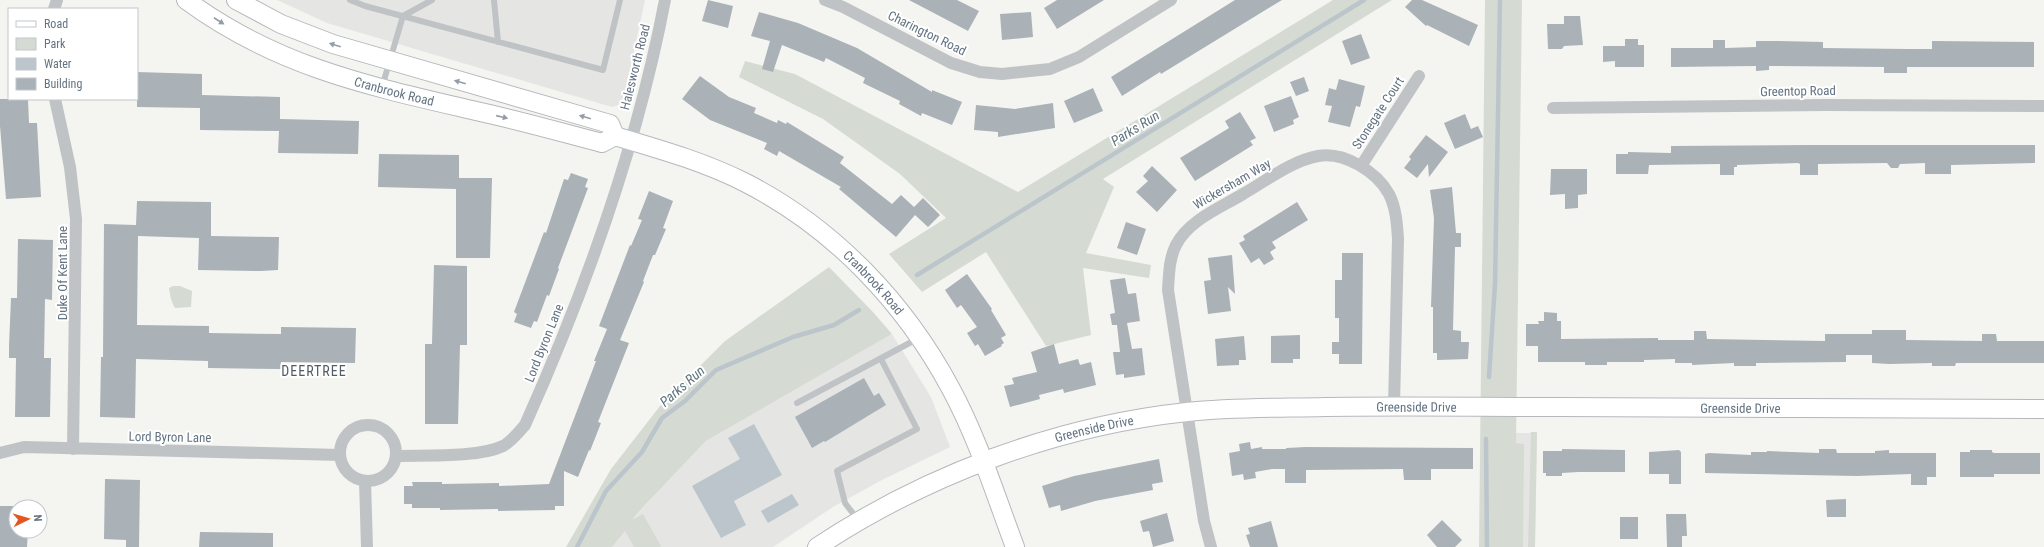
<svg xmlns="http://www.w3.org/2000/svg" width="2044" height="547" font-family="'Roboto Condensed',sans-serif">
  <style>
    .built { fill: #e5e6e4 }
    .green { fill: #d5dbd2 }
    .water { fill: #bbc5cb }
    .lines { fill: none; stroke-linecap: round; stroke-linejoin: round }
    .stream { stroke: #bbc5cb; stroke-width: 4.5 }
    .building { fill: #aab1b7 }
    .secondary-casing { stroke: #b4b8bd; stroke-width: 20 }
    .lane { stroke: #bfc3c6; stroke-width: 6 }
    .street { stroke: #bfc3c6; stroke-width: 12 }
    .secondary { stroke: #fff; stroke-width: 18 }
    .oneway { fill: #929da8 }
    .labels { text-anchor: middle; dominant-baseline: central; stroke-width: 4; stroke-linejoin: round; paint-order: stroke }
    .street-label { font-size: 13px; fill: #637382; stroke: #fff }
    .water-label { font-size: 14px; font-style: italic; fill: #5f757f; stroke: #fff }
    .neighbourhood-label { font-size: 14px; letter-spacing: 1px; fill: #515c67; stroke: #fff }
  </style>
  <rect width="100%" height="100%" fill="#f4f5f0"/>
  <!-- built -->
  <path class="built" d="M277 0H645L624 97 618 105 612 107 327 23Z
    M892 334 931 397 950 447 882 480 833 507 773 547H612L645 505 706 441Z
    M1516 433H1537L1535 547H1513Z"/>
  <!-- green -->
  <path class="green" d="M1333 0H1392L1103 179 1114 187 1086 253 1151 265 1149 278 1083 268 1091 335 1046 346 986 252 922 292 889 254 946 218 900 174 823 119 739 77 745 61 795 74 1018 192Z
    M1485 0H1522L1516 443 1524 444 1523 547H1479Z
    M829 267 873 312 892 334 706 441 645 505 633 519 643 514 661 546 660 547H634L625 531 612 547H566L611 469 660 406 725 341Z
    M173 286H180L192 291 191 307 175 308C171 301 170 296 169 288Z
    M1531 432H1537V433L1535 547H1528Z"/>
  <!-- water -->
  <path class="water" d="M754 424 782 475 734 501 746 525 721 538 692 486 740 459 728 438Z
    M792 494 799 505 768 523 761 511Z"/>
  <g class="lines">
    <!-- stream -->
    <path class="stream" d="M917 275 1364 0
      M1489 377 1495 284 1500 0
      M1486 439 1487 547
      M577 547 606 491 642 452 662 418 685 401 716 370 793 337 834 325 859 310"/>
  </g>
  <!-- building -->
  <path class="building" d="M708 0 733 6 728 28 702 21Z
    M909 0H957L979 11 968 31Z
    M1057 0H1104L1057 29 1044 8Z
    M1235 0H1282L1161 74 1160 72 1122 96 1111 77Z
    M1412 0H1422L1478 25 1469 46 1427 25 1426 26 1405 7Z
    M759 12 798 23 857 48 932 92V90L962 102 952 125 922 113 921 116 899 104 900 101 863 83 865 78 826 58 824 62 782 45 773 72 762 69 770 41 751 36Z
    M1031 12 1033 37 1002 40 1000 14Z
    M1564 16H1580L1583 45 1564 46 1562 49H1548L1547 24H1564Z
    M1361 34 1370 58 1351 65 1342 41Z
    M1625 39H1638V45H1644V67H1615V61L1603 62V46H1625Z
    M1713 40H1725V48L1756 47V41H1779L1823 42V48L1908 49H1932V41L2034 42V67H1907V73H1884V67L1769 66V70L1756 71V66L1671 67V48H1713Z
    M137 72 202 74V95L280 97V119L359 121 358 154 278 153 279 131 200 130V108L137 107Z
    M700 76 729 97 756 108 754 113 777 123 778 120 786 124 787 122 844 157 840 163 892 204 901 195 914 207 923 198 940 215 928 227 915 215 896 237 839 189 841 187 779 151 777 156 764 149 767 143 710 120 682 99Z
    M1304 77 1309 91 1296 96 1290 82Z
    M1339 79 1365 86 1360 107 1356 106 1350 127 1328 122 1332 106 1325 105 1329 88 1336 90Z
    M1093 88 1103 111 1074 123 1064 101Z
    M1291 96 1299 117 1293 120 1294 124 1274 132 1264 106Z
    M0 99H28L29 123H37L41 197 6 199 0 126Z
    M1053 103 1055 128 998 137V132L974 130 976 105 1015 109Z
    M1240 112 1256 138 1250 141 1253 145 1195 181 1180 158 1229 128 1225 121Z
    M1465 114 1471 129 1478 126 1483 137 1455 149 1444 123Z
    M1426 135 1448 152 1429 177 1428 164 1417 178 1404 168 1411 159 1409 157Z
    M1809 145H2035V163L1951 165V174H1925V163L1900 164 1898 168H1891L1887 163 1818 164V175H1800V164L1798 163 1737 165V167H1734V175H1720V164L1649 165 1648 174H1616V154H1628V152L1671 153V146Z
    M379 154 459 155V178H492L490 258H456V189L378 187Z
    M1152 166 1177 190 1157 212 1136 192 1148 181 1143 176Z
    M1551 169H1587V194L1578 195V208L1565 209V194L1550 195Z
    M571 173 588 179 585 187 588 188 558 268 559 269 549 296 547 295 537 322 534 321 531 328 514 322 517 314 514 312 544 232 546 233 564 179 568 180Z
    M1452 187 1456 233H1461V247H1455L1453 330 1461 331V342H1469L1468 359 1437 360V353H1433V307H1431L1434 218 1430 190Z
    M649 191 673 201 663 228 666 229 655 255H653L643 281 644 282 620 340 629 343 598 422 601 423 590 451 589 450 578 477 564 471V506H555V510L498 511V509L440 510V508H412V504H404V486H413L412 482H442V484L499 483V486L549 484 596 361H594L607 329 599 326 630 245 631 246 642 220 638 219Z
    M137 201 211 202V236L279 237 278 270 261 271 198 270 199 238 138 236 137 325 209 326V333L281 334V327L356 328 355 363 281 362V369L208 368V361L136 359 135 418 100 417 101 357H103L104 224 136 225Z
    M1297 202 1308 220 1272 242 1276 248 1270 252 1274 259 1264 265 1259 258 1251 263 1239 243 1245 240 1243 236Z
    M1126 222 1146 229 1137 255 1117 248Z
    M18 239 53 240 52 300 45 299 44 358H51L50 417H15L16 358H9V346L11 298H17Z
    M1342 253H1363L1362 364H1339V354H1332V342H1339V318H1335V280H1342Z
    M1232 255 1235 294 1228 287 1231 311 1208 314 1204 281 1211 280 1208 258Z
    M434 265 467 266V345H460L458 424H425V344H432Z
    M967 274 992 309 991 310 1006 335 1001 338 1004 343 1001 345 1002 346 985 356 978 344 975 346 967 333 977 327 961 305 957 308 945 290Z
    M1125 278 1128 294 1136 293 1140 321 1127 323 1132 349 1142 348 1145 375 1124 378V374L1116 375 1113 352H1120L1117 325H1112L1110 314 1115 313 1110 280Z
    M1544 312 1557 313V321H1561V339L1658 338V340H1694V331H1706L1707 339 1825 341V334H1872V330H1906V340L1982 341V334H1996L1997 341H2044V363H1956L1955 366H1932V363L1889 364 1872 363V355H1846V362L1758 363H1756V366H1734V363L1692 365V363H1675V359L1644 360V362H1607V365H1585V362H1538V346H1526V324H1539L1538 321H1544Z
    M1300 335V359H1293V363H1271V336Z
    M1244 336 1246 360H1239V365L1217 366 1215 339Z
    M1054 344 1059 364 1078 359 1080 365 1091 362 1096 385 1064 393 1063 389 1039 395 1040 399 1010 407 1004 386 1014 384 1012 378 1037 372 1031 352Z
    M864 378 874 396 879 393 886 405 825 442 824 441 812 448 795 417Z
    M1250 442 1251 449 1262 447V449H1286V448L1306 447 1473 448V469H1431V480H1404L1403 469 1306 470V483H1285V469H1272L1255 472 1256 478 1244 480 1243 474 1232 476 1229 453 1240 451 1239 444Z
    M1562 449 1625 450V472H1578L1562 473V476H1546V473H1543V451H1562Z
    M1819 449H1836L1837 453H1875V451L1889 450V453H1936V477H1927V485H1911V474L1857 476 1705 473V454L1709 453 1751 455V452H1767V451L1819 453Z
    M1679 450 1681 452V484H1669V474H1649V452Z
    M1970 450H1992V452L1994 453H2040V474H1994V477H1960V452H1970Z
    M1159 459 1163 482 1152 484 1153 490 1095 501 1061 511 1060 505 1049 508 1042 486 1074 476Z
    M105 479 140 480 139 547H126V540L104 539Z
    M1846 499V517H1827L1826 500Z
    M0 506H16V531H28L27 547H0Z
    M1167 513 1174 541 1153 547 1149 531 1143 532 1140 521Z
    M1666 514H1686L1687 536H1682V547H1667Z
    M1620 517H1638V539H1620Z
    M1442 520 1462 540 1455 547H1437L1427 535Z
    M1271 521 1278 547H1250L1246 535 1250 534 1248 528Z
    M200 532 273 533V547H199Z"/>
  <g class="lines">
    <defs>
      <g id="secondary">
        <path id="s1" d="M186 0C277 67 369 86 476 111 518 120 560 132 602 143L615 136C659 149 705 162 746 183 834 228 905 303 951 389 978 439 995 494 1015 547"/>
        <path d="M236 0 281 24 333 44 610 124 615 136"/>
        <path id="s2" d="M817 547C926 475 1056 426 1187 412 1233 407 1279 408 1325 407 1403 406 1481 407 1558 407 1720 408 1882 408 2044 409"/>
      </g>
    </defs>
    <!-- secondary casing -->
    <use href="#secondary" class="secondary-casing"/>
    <!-- lane -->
    <path class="lane" d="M350 0 365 6 603 70 620 0
      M494 0 498 42
      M382 87 403 16 432 0
      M797 403 917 339
      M858 520 845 503 837 471 917 429 881 359"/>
    <!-- street -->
    <path class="street" d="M825 0 843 7 951 63 980 72 1002 74 1050 69 1079 57 1171 0
      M54 9 57 0
      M55 99 70 167 76 219 73 449
      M1553 108 1826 105 2044 106
      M1361 166 1419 76
      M340 453a28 28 0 1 1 56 0a28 28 0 1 1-56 0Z
      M0 453 24 447 340 455
      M396 456C425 455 478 458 503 446 512 441 519 432 525 425 586 289 637 147 665 0
      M365 481 367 547
      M1211 547 1204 521 1168 290C1169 275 1169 259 1176 245 1189 220 1220 208 1243 194 1266 181 1291 161 1318 156 1344 151 1377 172 1389 194 1396 208 1397 223 1398 239L1394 406"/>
    <!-- secondary -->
    <use href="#secondary" class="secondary"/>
  </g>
  <!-- one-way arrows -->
  <defs><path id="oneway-solid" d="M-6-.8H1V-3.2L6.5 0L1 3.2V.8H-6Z"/></defs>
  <g class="oneway">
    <use href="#oneway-solid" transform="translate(219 21) rotate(33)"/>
    <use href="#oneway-solid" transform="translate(335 45) rotate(-162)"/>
    <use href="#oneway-solid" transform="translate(460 82) rotate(-164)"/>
    <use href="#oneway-solid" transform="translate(502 117) rotate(13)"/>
    <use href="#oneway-solid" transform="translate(585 117) rotate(-164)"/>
  </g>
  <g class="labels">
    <!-- street labels -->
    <g class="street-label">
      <text transform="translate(927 33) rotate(26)">Charington Road</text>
      <text transform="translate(635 67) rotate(-76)">Halesworth Road</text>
      <text stroke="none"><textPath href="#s1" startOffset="229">Cranbrook Road</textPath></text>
      <text transform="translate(1798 91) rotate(-1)">Greentop Road</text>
      <text transform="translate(1378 113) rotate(-57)">Stonegate Court</text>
      <text transform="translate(1232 184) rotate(-30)">Wickersham Way</text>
      <text transform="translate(62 273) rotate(-90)">Duke Of Kent Lane</text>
      <text stroke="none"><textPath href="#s1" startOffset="760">Cranbrook Road</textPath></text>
      <text transform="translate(544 343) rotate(-68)">Lord Byron Lane</text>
      <text stroke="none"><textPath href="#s2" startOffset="627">Greenside Drive</textPath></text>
      <text stroke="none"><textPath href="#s2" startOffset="951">Greenside Drive</textPath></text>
      <text stroke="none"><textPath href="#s2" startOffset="303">Greenside Drive</textPath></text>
      <text transform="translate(170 437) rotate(1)">Lord Byron Lane</text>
    </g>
    <!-- water labels -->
    <g class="water-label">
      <text transform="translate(1135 128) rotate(-32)">Parks Run</text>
      <text transform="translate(682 386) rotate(-41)">Parks Run</text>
    </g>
    <!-- neighbourhood labels -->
    <g class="neighbourhood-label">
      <text x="314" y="371">DEERTREE</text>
    </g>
  </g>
  <!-- legend -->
  <rect x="8" y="8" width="130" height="92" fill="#ffffff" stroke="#c1c7cd"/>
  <rect x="16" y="21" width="20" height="6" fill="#ffffff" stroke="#c1c7cd"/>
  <text x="44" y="28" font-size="12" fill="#637382">Road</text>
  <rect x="16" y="38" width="20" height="12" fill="#d5dbd2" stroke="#c1c7cd"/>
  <text x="44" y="48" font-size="12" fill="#637382">Park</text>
  <rect x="16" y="58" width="20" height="12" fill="#bbc5cb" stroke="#c1c7cd"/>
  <text x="44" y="68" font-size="12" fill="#637382">Water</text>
  <rect x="16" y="78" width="20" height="12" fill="#aab1b7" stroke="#c1c7cd"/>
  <text x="44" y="88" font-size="12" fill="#637382">Building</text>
  <!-- north arrow -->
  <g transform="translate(28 519) rotate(85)"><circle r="19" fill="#ffffff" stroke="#c1c7cd"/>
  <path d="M0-3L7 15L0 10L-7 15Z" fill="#e35622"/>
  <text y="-6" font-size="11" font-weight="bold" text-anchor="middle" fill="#637382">N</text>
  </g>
</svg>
